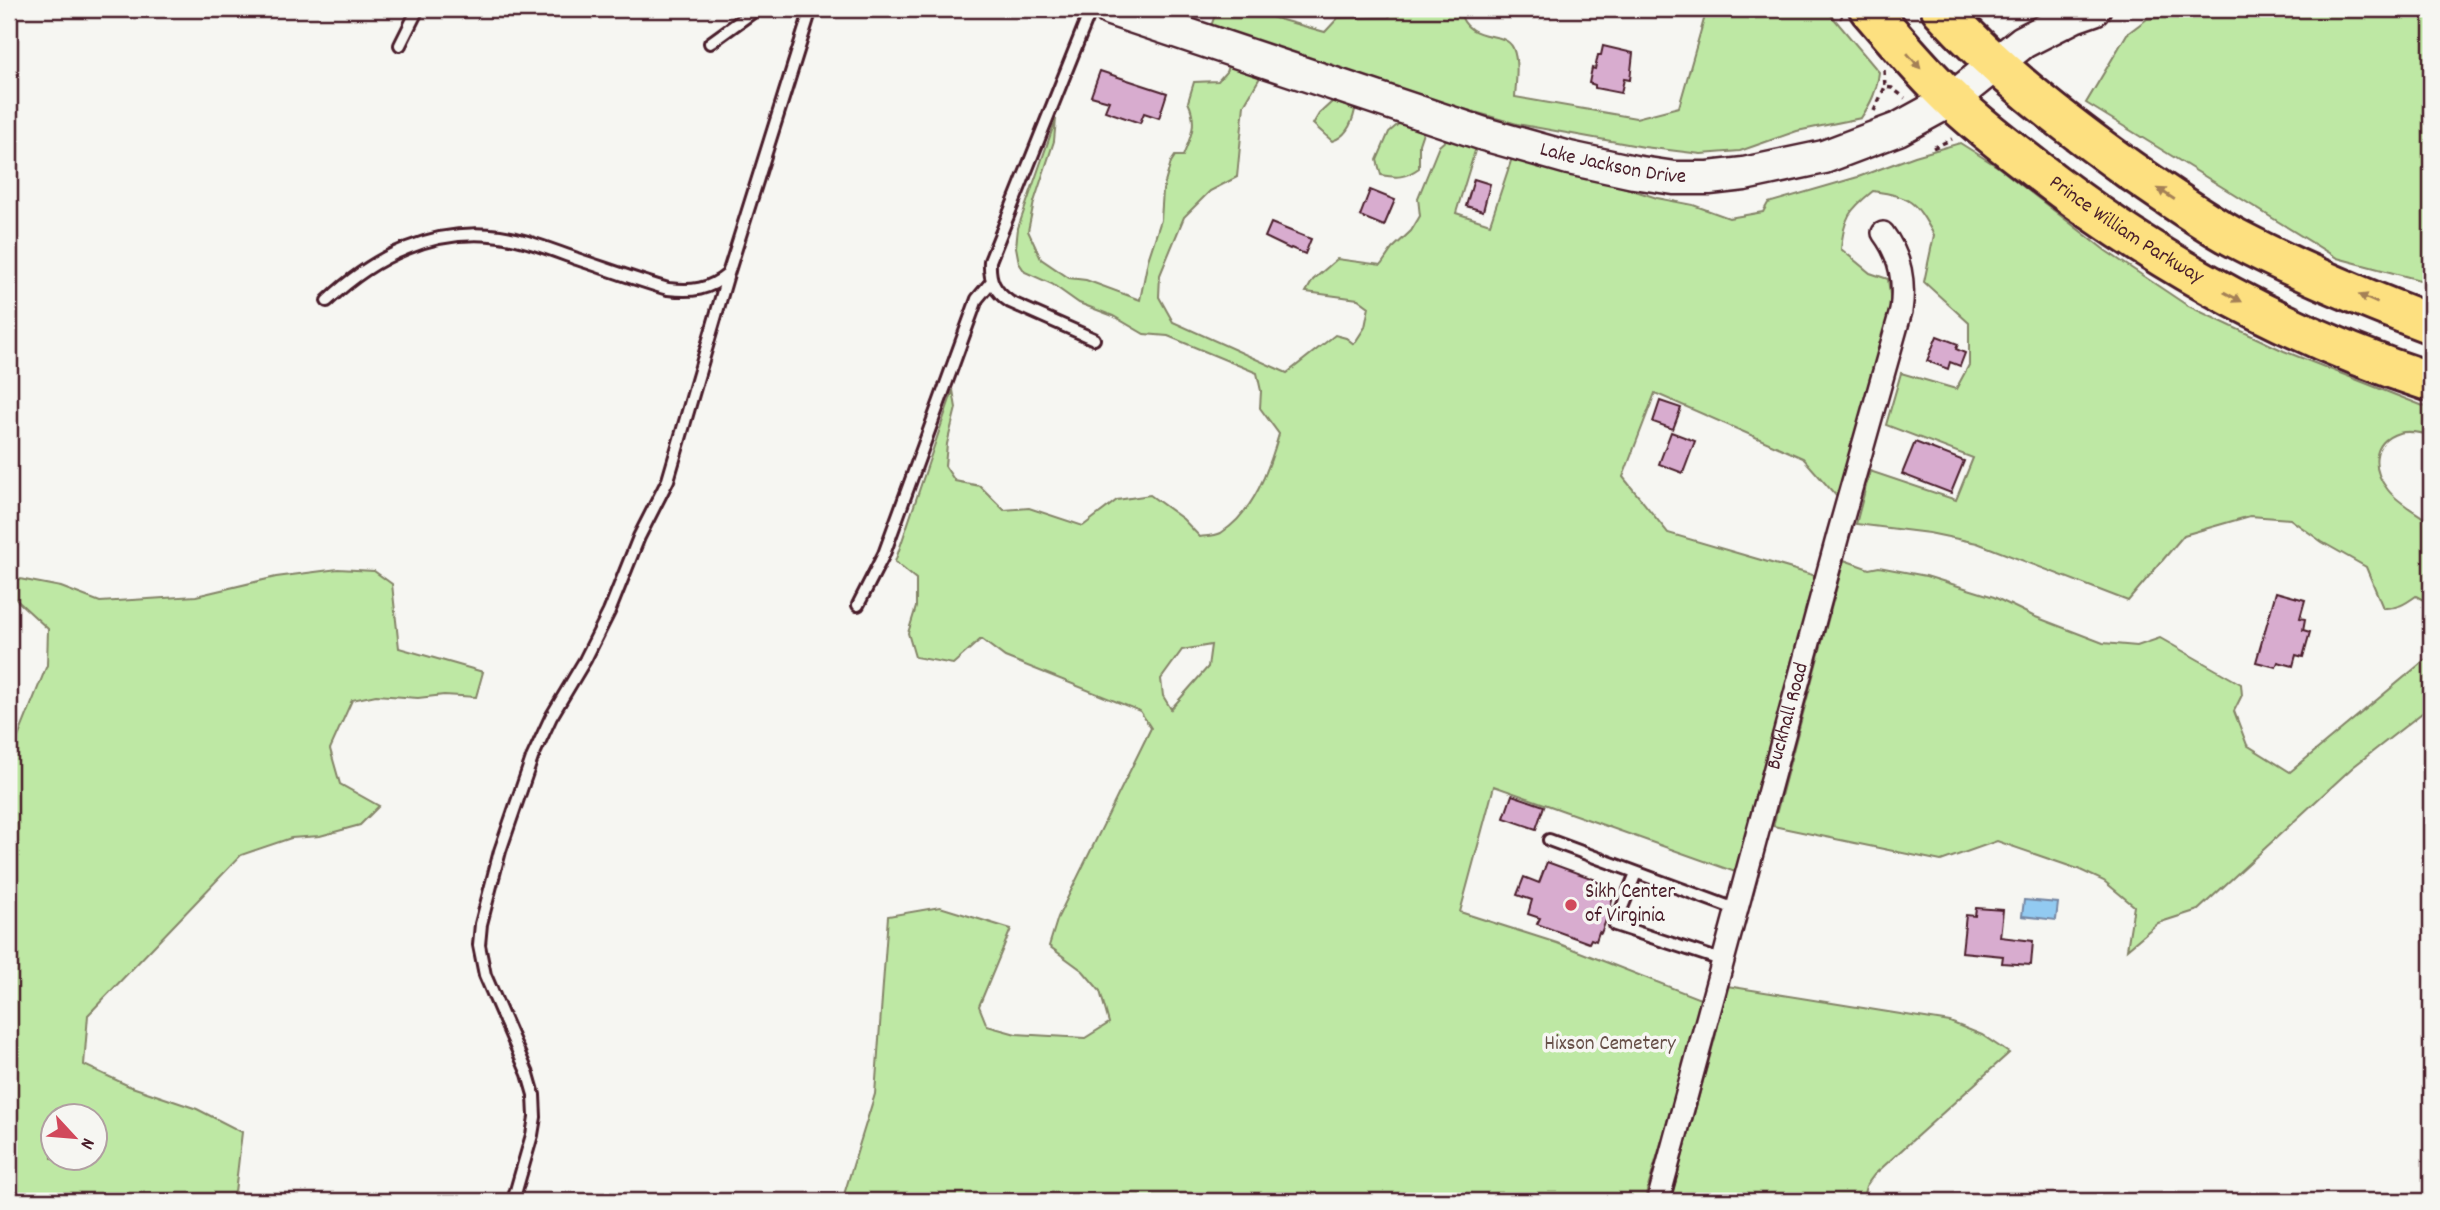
<svg xmlns="http://www.w3.org/2000/svg" width="2440" height="1210" font-family="Dekko,sans-serif">
  <style>
    .green { fill: #bee8a4; stroke: #848468; stroke-width: 2; fill-rule: evenodd }
    .water { fill: #92caf1; stroke: #7586a2; stroke-width: 2 }
    .building { fill: #d8accf; stroke: #4a1f2b; stroke-width: 2 }
    .lines { fill: none; stroke-linecap: round; stroke-linejoin: round }
    .lane-casing { stroke: #4a1f2b; stroke-width: 16 }
    .street-casing { stroke: #4a1f2b; stroke-width: 26 }
    .secondary-casing { stroke: #4a1f2b; stroke-width: 37 }
    .highway-casing { stroke: #4a1f2b; stroke-width: 44 }
    .path { stroke: #4a1f2b; stroke-width: 3.5; stroke-dasharray: 5 5; stroke-linecap: butt }
    .lane { stroke: #f6f6f2; stroke-width: 10 }
    .street { stroke: #f6f6f2; stroke-width: 21 }
    .secondary { stroke: #f6f6f2; stroke-width: 32 }
    .highway { stroke: #fde080; stroke-width: 38 }
    .oneway { fill: #a48056 }
    .poi-dot { fill: #d1495b; stroke: #f6f6f2; stroke-width: 2.5 }
    .labels { text-anchor: middle; dominant-baseline: central; stroke-width: 7; stroke-linejoin: round; paint-order: stroke }
    .street-label { font-size: 21px; fill: #4a1f2b; stroke: #f6f6f2 }
    .poi-label { font-size: 21px; fill: #4a1f2b; stroke: #f6f6f2; text-anchor: start }
    .park-label { font-size: 21px; fill: #675149; stroke: #f6f6f2 }
  </style>
  <rect width="100%" height="100%" fill="#f6f6f2"/>
  <filter id="ink" filterUnits="userSpaceOnUse"><feTurbulence type="fractalNoise" baseFrequency=".0143" numOctaves="2"/><feDisplacementMap in="SourceGraphic" scale="14" xChannelSelector="R" yChannelSelector="G"/><feConvolveMatrix kernelMatrix="1 2 1 2 8 2 1 2 1" color-interpolation-filters="sRGB"/></filter>
  <g filter="url(#ink)">
    <!-- green -->
    <path class="green" d="M1217 9H1264V15L1325 32 1338 18 1389 17 1396 9H1459C1467 46 1504 28 1513 48 1519 62 1516 82 1515 97L1636 118 1679 107 1707 9H1826L1879 72C1877 91 1871 103 1861 118L1797 131 1740 151 1701 154 1644 147 1517 124 1337 73 1209 32Z
      M2256 9H2431V283L2337 258 2086 103 2127 34 2147 19Z
      M1229 63 1262 74 1244 105 1237 177 1210 191 1184 217 1160 275 1159 297 1173 322 1287 373 1335 335 1346 338 1354 344 1365 327 1369 307 1358 299 1306 292 1313 280 1337 259 1381 265 1392 249 1411 231 1420 216 1418 198 1439 146 1454 133 1478 141 1456 213 1490 224 1514 152 1657 198 1693 205 1729 218 1763 212 1768 203 1858 177 1915 156 1960 143 1998 167 2106 251 2188 306 2284 351 2431 409V435C2421 433 2409 430 2399 433 2370 442 2372 470 2388 490 2398 503 2418 513 2431 523V604L2416 596C2405 604 2397 609 2383 608L2366 567 2322 542 2290 519 2250 516 2184 535 2128 601 1977 543 1929 533 1856 524 1870 471 1956 500 1973 458 1886 425 1901 373 1956 389 1969 365V323L1924 282 1934 235C1915 201 1912 197 1873 191 1849 210 1844 217 1841 249L1870 273 1888 279 1892 310 1838 498 1803 458 1655 393 1623 477 1668 533 1816 576 1738 873 1494 786 1460 912 1557 943 1703 1000 1644 1201H842L875 1094 888 916 940 907 1011 929 979 1006 987 1026 1016 1034 1085 1038 1109 1023 1100 991 1083 971 1049 946 1058 917 1151 728 1140 711 1005 657 981 639 953 664 915 657 908 633 916 607V579L895 562 953 390 956 408 947 444 945 466 955 481 980 486 1004 510 1029 508 1083 526 1117 500 1150 495 1183 519 1200 537C1207 536 1215 536 1221 533 1254 512 1269 469 1279 434L1260 408 1261 391 1257 373 1168 336 1144 334 1113 316 1079 303 1052 284 1025 272 1019 263 1016 247 1018 228 1056 119 1054 141 1034 202 1028 231 1041 259 1069 278 1086 280 1140 300 1148 260 1161 220 1163 190 1171 162 1175 156H1183C1191 136 1198 123 1188 102L1194 82 1218 81 1226 72ZM1211 645 1208 667 1171 709 1163 696 1161 679 1182 650Z
      M1333 101 1355 110C1352 124 1346 137 1332 141L1313 124 1319 114Z
      M1402 121 1424 129 1419 144V168C1405 178 1397 178 1381 175L1377 160 1389 132Z
      M1844 560 1869 569 1879 567 1926 576 1994 597 2033 616 2103 643 2137 646 2160 638 2241 684 2242 695 2234 711 2247 745 2290 772 2431 655V706L2353 767 2198 910 2158 923 2127 949 2134 906 2104 881 2078 869 1997 841 1941 861 1773 826Z
      M338 569 374 571 392 584 399 648 483 672 476 697 444 695 418 698 376 695 352 700 330 749 340 784 379 806 360 825 320 836 291 838 241 855 88 1015 84 1065 129 1086 197 1109 242 1132 234 1201H9V760L47 665 48 629 9 593V577L61 587 100 602 196 596 276 577ZM52 1116H94V1158H52Z
      M1727 986 1950 1022 1982 1035 2009 1053 1874 1175 1866 1186 1862 1201H1670L1716 1034Z"/>
    <!-- water -->
    <path class="water" d="M2024 900 2058 903 2056 920 2022 916Z"/>
    <!-- building -->
    <path class="building" d="M1603 46 1633 53 1630 80 1624 79 1621 93 1595 88V85L1589 83 1592 68 1595 69 1598 55H1601Z
      M1100 71 1167 93 1159 118 1144 113 1140 123 1105 111 1109 101 1091 96Z
      M1474 179 1490 184 1483 211 1466 206Z
      M1370 190 1395 200 1384 226 1360 216Z
      M1271 223 1311 239 1305 254 1291 248 1290 249 1265 237Z
      M1937 336 1958 344 1956 349 1965 353 1960 366 1950 362 1948 369 1927 361Z
      M1660 401 1681 408 1673 429 1653 422Z
      M1671 432 1695 441 1683 473 1659 464Z
      M1915 442 1964 461 1951 493 1902 474Z
      M2276 592 2305 600 2300 618 2305 619 2303 630 2310 632 2303 657 2296 655 2293 666 2278 662 2276 667 2256 662Z
      M1512 795 1544 806 1536 829 1504 818Z
      M1547 862 1610 885 1609 888 1614 890 1610 910 1601 933 1599 932 1596 941 1591 939 1589 943 1537 924 1540 918 1528 914 1532 900 1517 895 1524 877 1539 883Z
      M1976 908 2003 910 2000 937 2033 941 2031 965 2002 963 2003 956 1962 952 1966 915 1975 916Z"/>
    <g class="lines">
      <defs>
        <path id="lane" d="M1091 9 990 261C989 280 994 291 1010 302L1094 339
          M710 43 757 9
          M400 45 418 9
          M327 301C374 256 434 227 500 236 527 240 552 250 577 259 607 269 637 280 668 289 692 292 709 290 728 274L811 9
          M858 605 884 554 977 299 992 281
          M1549 840 1738 910
          M1636 873 1615 925 1724 961
          M513 1201 532 1135 535 1117 534 1095 528 1074 485 975 479 945 481 924 500 851 532 758 551 717 585 660 609 612 639 537 668 480 728 274"/>
        <g id="street">
          <path id="s1" d="M1658 1201 1838 535 1901 311C1905 282 1901 257 1883 233"/>
        </g>
        <g id="secondary">
          <path id="s2" d="M1110 9 1484 134 1569 158 1634 172 1674 178H1709L1744 174 1824 157 1898 129 1951 100 2023 42 2074 16 2094 9"/>
        </g>
        <g id="highway">
          <path id="s3" d="M1869 9C1896 40 1921 71 1951 99 1976 124 2005 145 2033 167 2152 260 2287 335 2431 382"/>
          <path d="M1941 9C1996 70 2063 122 2130 170 2165 194 2200 219 2237 239 2300 272 2365 299 2431 324"/>
        </g>
      </defs>
      <!-- lane casing -->
      <use href="#lane" class="lane-casing"/>
      <!-- street casing -->
      <use href="#street" class="street-casing"/>
      <!-- secondary casing -->
      <use href="#secondary" class="secondary-casing"/>
      <!-- highway casing -->
      <use href="#highway" class="highway-casing"/>
      <!-- path -->
      <path class="path" d="M1834 9 1842 18
        M1884 70 1885 87 1892 88 1905 98
        M1874 111 1885 87
        M1933 148 1952 139"/>
      <!-- lane -->
      <use href="#lane" class="lane"/>
      <!-- street -->
      <use href="#street" class="street"/>
      <!-- secondary -->
      <use href="#secondary" class="secondary"/>
      <!-- highway -->
      <use href="#highway" class="highway"/>
    </g>
    <!-- one-way arrows -->
    <defs><path id="oneway-solid" d="M-6-.8H1V-3.2L6.5 0L1 3.2V.8H-6Z" transform="scale(1.75)"/></defs>
    <g class="oneway">
      <use href="#oneway-solid" transform="translate(1914 61) rotate(49)"/>
      <use href="#oneway-solid" transform="translate(2166 194) rotate(-147)"/>
      <use href="#oneway-solid" transform="translate(2233 297) rotate(28)"/>
      <use href="#oneway-solid" transform="translate(2368 299) rotate(-157)"/>
    </g>
  </g>
  <!-- markers -->
  <circle class="poi-dot" cx="1571" cy="905" r="7"/>
  <g class="labels">
    <!-- street labels -->
    <g class="street-label">
      <text stroke="none"><textPath href="#s2" startOffset="527">Lake Jackson Drive</textPath></text>
      <text stroke="none"><textPath href="#s3" startOffset="341">Prince William Parkway</textPath></text>
      <text stroke="none"><textPath href="#s1" startOffset="502">Buckhall Road</textPath></text>
    </g>
    <!-- poi labels -->
    <g class="poi-label">
      <text x="1585" y="893">Sikh Center<tspan x="1585" dy="24">of Virginia</tspan></text>
    </g>
    <!-- park labels -->
    <g class="park-label">
      <text x="1610" y="1045">Hixson Cemetery</text>
    </g>
  </g>
  <!-- margin -->
  <rect width="2440" height="1210" fill="none" stroke="#f6f6f2" stroke-width="35"/>
  <rect x="18" y="18" width="2405" height="1175" fill="none" stroke="#4a1f2b" stroke-width="2.5" filter="url(#ink)"/>
  <!-- north arrow -->
  <g transform="translate(74 1137) rotate(116)"><circle r="33" fill="#f6f6f2" stroke="#b1a0a2" stroke-width="2"/>
  <path d="M0-5L12 26L0 18L-12 26Z" fill="#d1495b"/>
  <text y="-10" font-size="19" font-weight="bold" text-anchor="middle" fill="#4a1f2b">N</text>
  </g>
</svg>
